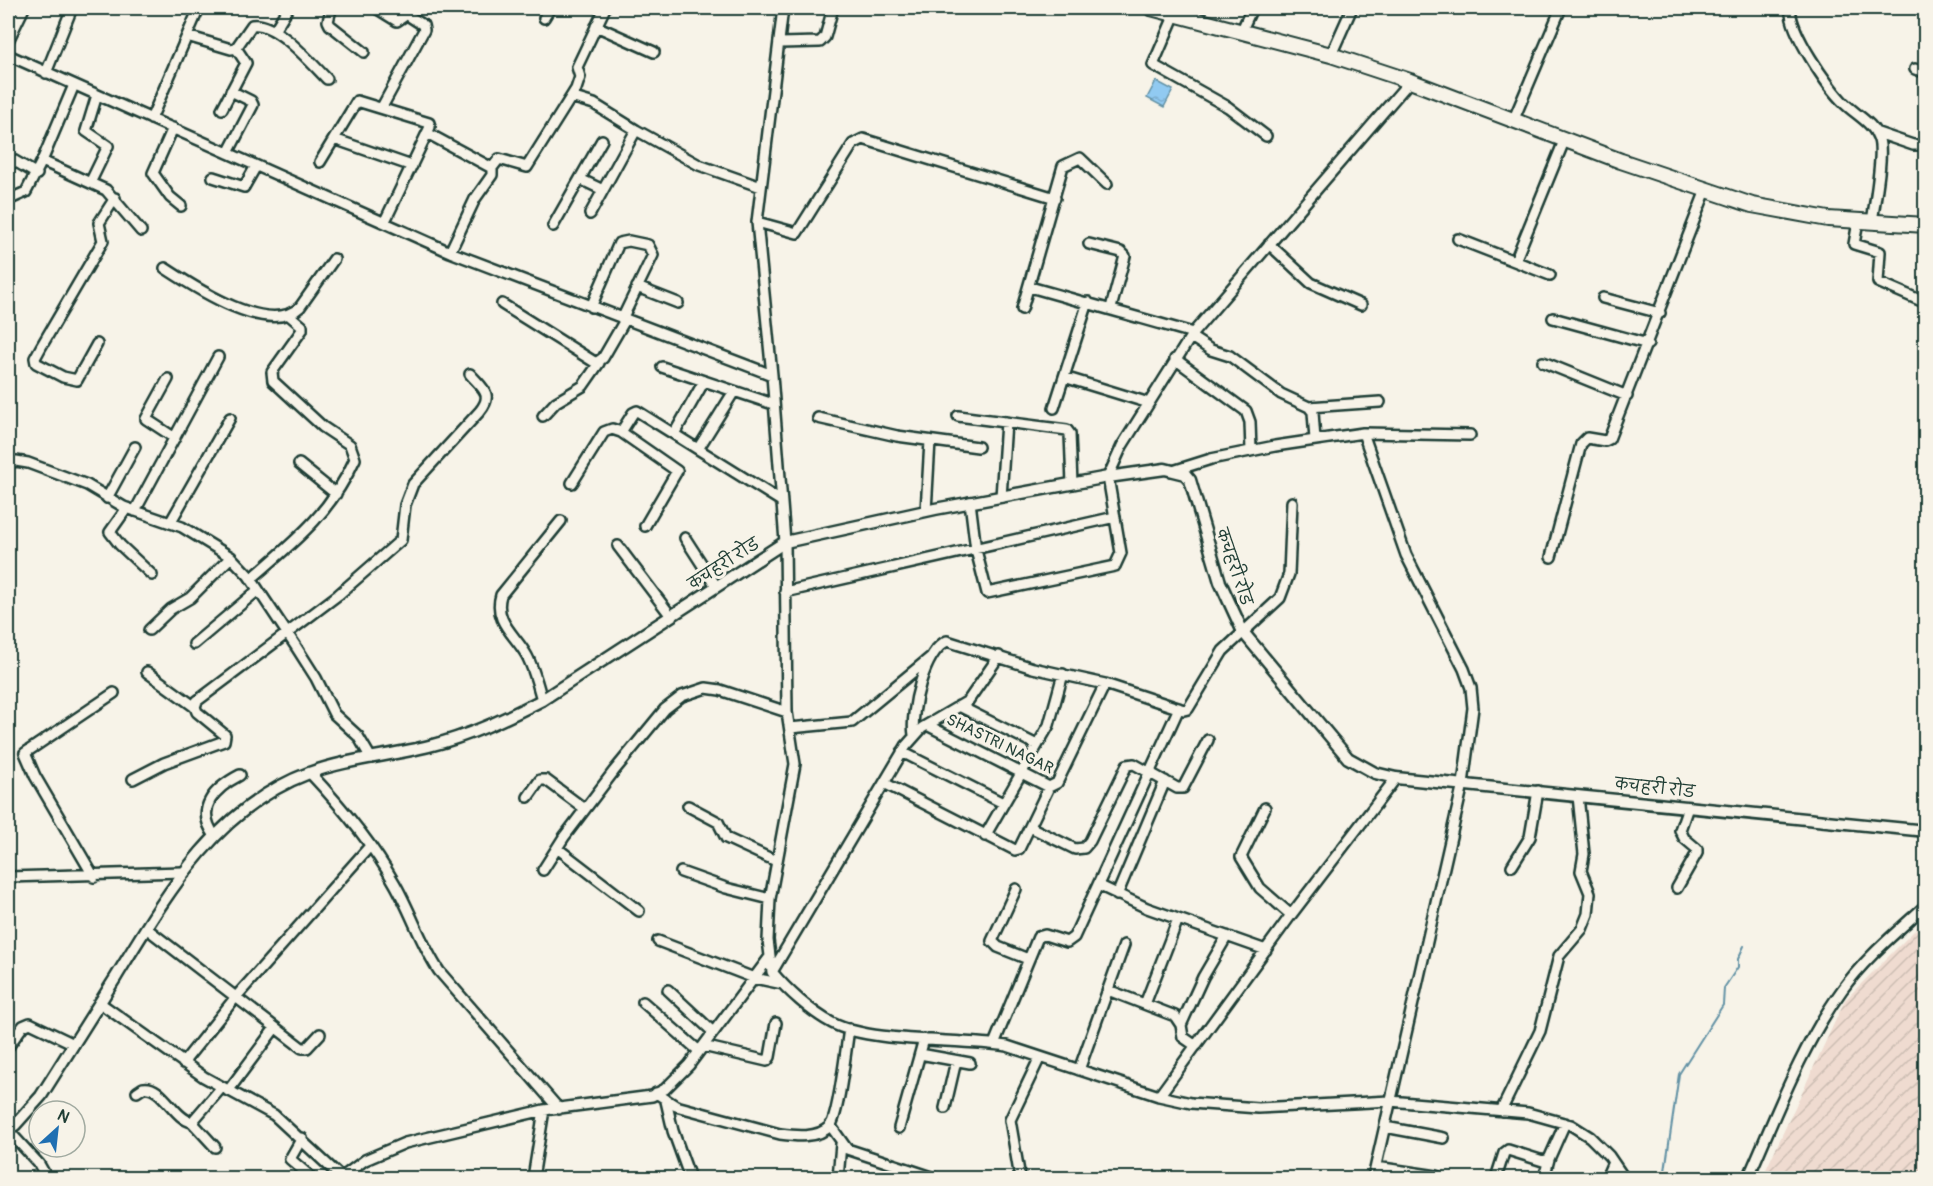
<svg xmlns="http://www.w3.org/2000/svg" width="1933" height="1186" font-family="Pangolin,'Playpen Sans Deva',sans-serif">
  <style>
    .industrial { fill: url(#industrial-furrows) }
    .water { fill: url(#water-ripples); stroke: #6392a5; stroke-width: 1.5 }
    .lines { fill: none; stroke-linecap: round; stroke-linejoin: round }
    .stream { stroke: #6392a5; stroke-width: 2 }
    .minor-casing { stroke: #1f3d34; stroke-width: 14 }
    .major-casing { stroke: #1f3d34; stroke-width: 15 }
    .highway-casing { stroke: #1f3d34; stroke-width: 18 }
    .minor { stroke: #f7f3e8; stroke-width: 9 }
    .major { stroke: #f7f3e8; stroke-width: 10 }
    .highway { stroke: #f7f3e8; stroke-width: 14 }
    .labels { text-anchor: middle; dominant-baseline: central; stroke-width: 6; stroke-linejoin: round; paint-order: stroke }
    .street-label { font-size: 16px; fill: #1f3d34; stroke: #f7f3e8 }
  </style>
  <defs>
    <pattern id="industrial-furrows" width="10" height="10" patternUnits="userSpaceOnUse" patternTransform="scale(1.5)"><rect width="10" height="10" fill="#efdbd0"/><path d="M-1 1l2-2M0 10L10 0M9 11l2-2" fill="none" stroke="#ccbdb3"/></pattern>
    <pattern id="water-ripples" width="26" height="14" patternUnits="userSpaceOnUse" patternTransform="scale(1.5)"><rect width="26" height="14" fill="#91caf1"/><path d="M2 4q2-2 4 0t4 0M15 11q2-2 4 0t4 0" fill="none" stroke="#7daecf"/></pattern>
  </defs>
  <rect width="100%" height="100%" fill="#f7f3e8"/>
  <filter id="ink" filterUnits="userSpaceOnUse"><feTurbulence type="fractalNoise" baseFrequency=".0167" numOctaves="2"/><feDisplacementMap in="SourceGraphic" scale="12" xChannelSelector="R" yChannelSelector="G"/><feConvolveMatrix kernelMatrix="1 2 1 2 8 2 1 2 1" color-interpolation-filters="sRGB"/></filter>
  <g filter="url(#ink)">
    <!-- industrial -->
    <path class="industrial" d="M1925 920V1178H1762L1845 1000Z"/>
    <!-- water -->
    <path class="water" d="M1156 81 1173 90 1164 107 1147 98Z"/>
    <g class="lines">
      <!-- stream -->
      <path class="stream" d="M1664 1178 1679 1074 1723 1005 1724 988 1738 967V959L1744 946"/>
      <defs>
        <path id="minor" d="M376 8 397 21 403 17 410 8
          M783 8 757 222 772 375 785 542 787 712 795 764 770 899 768 940 772 972C787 990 811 1012 832 1023 872 1044 959 1038 1007 1046L1159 1096 1191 1103 1258 1108 1390 1101 1528 1113 1571 1125 1590 1137 1609 1156 1624 1178
          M1791 8C1787 28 1829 89 1844 103 1856 115 1874 123 1879 140 1884 156 1874 204 1872 223
          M331 10 328 21 330 25 364 52
          M1175 14 1153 65 1228 107 1266 136
          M544 18 550 8
          M596 26 654 52
          M274 31 288 8
          M1241 32 1252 8
          M187 36 231 49 236 48 252 25C276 21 311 63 327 79
          M8 41 24 8
          M780 43 820 42 825 37 833 8
          M8 55 450 252 772 375
          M1331 55 1352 8
          M1915 69 1926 73
          M46 73 72 8
          M74 85 42 161 106 190 141 231
          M571 97 594 104 636 130
          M382 107 424 30 423 25 406 14
          M222 109 246 63 236 48
          M151 119 199 8
          M1513 121 1561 8
          M173 128 153 173 170 197 181 206
          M1875 132 1913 145H1926
          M427 133 492 168 499 159 527 167 576 89 580 77 577 67 605 8
          M334 139 412 166
          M228 153 253 105 251 101 231 91
          M8 157 37 174
          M320 162 357 101 429 123 430 127 385 221
          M213 177 244 187 256 166
          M580 179 603 190
          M91 181 108 146 86 131 97 95
          M8 200 26 192 42 161
          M590 214 636 130 699 165 761 187
          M757 222 797 233 853 144 863 139 1055 198
          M1858 222 1854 244 1880 252 1878 282 1924 302
          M553 226 602 140
          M1458 239 1550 275
          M1089 244 1121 252 1125 256 1111 308
          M1269 244 1311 283 1361 305
          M450 252 475 199 492 175V168
          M1515 261 1564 141
          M165 268C194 287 269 337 300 307L334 259
          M637 287 678 303
          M1030 287 1193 333
          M1603 298 1660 313
          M502 304 596 363 603 358 625 320
          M591 307 619 243 629 241 648 245 653 255 622 319
          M1022 309 1063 166 1080 158 1107 184
          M1553 318 1648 344
          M1191 337 1211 350 1230 356 1281 394 1309 407 1313 412 1315 440
          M97 344 77 380 63 377 36 363 35 358 41 347 103 241 99 223 115 198
          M1175 359 1246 411 1250 422 1251 451
          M1543 362 1627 396
          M662 367 773 404
          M1064 377 1149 403
          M168 379 146 419 175 438
          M1309 407 1380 402
          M1054 408 1088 302
          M543 416 556 402 583 386 599 363
          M958 416 1067 430 1070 434 1072 484
          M818 418 897 436 978 447
          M621 432 633 413 637 411 781 501
          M1363 433 1406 555 1464 669 1471 688 1473 708 1463 784 1373 1178
          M674 434 703 383
          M698 449 733 393
          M8 464 16 461 28 463 87 485 124 507 182 527 231 557 249 576 295 645 316 678 334 714 358 736 371 758
          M299 464 336 494
          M1176 470 1211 459 1275 446 1363 433 1470 435
          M572 483 604 432 612 429 621 432 677 471 645 526
          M1001 497 1006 422
          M107 498 135 447
          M970 502 976 550 987 593 1115 566 1121 553 1108 477 1122 446 1193 333 1410 81
          M127 508 110 532 120 545 152 575
          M135 511 218 357
          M926 511 930 441
          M170 523 230 418
          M685 538 716 586
          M618 546 671 616
          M1551 557 1581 444 1587 438 1605 441 1609 439 1706 190
          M251 579C295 541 330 514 355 459L350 445 323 427 273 381 272 372 302 330V326L289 315
          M785 592 1115 517
          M149 630 171 609 190 598 231 557
          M194 644 258 590
          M147 672 195 707
          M542 700C538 686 534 669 527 656 516 635 493 622 501 595L561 521
          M959 706 1037 745
          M927 725 1049 787 1057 783 1105 684
          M790 728 852 722 931 657
          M914 735C910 712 924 651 947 641L1033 668 1105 684 1184 710 1188 709 1223 651 1280 598 1289 574 1292 502
          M902 752 1003 803
          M310 773C342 807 372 843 395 884 411 912 421 944 439 971L559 1109
          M133 779 164 763 224 741 225 735 197 712 195 707 197 701 338 595 401 540 405 505 413 484 480 411C494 394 482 388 470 374
          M884 783 1015 850 1019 849 1049 787
          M528 797 540 780H546L585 809
          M688 806 718 822 726 838 776 861
          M1265 808 1241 857 1260 888 1291 915
          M1030 827 1075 849 1084 848 1090 841 1127 765 1134 764 1177 788H1183L1208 740
          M215 836C194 808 215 788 240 775
          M985 836 1049 725 1063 674
          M557 848 639 911
          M1512 866 1530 837 1538 791
          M543 870 564 837 614 771 665 709 682 696 706 688 720 690 787 712
          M681 872 726 888 770 899
          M8 877 183 872
          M94 877 35 776 25 753 114 693
          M1098 885 1147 908 1266 950
          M1677 888 1697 853V849L1684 838 1680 830 1688 807
          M1016 889 992 941 998 947 1028 959
          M1117 895 1165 781
          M146 928 302 1048H307L320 1034
          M658 941 754 978 783 984
          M772 972 906 746 922 728 968 701 999 656
          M668 990 713 1032
          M1108 990 1175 1016 1181 1025 1183 1037 1196 1046
          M643 1002 699 1051
          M100 1003 204 1077 274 1115 342 1178
          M1145 1004 1178 919
          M1181 1025 1203 977 1227 936
          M994 1044 1038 937 1045 935 1067 942 1074 937 1179 708
          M703 1046 767 1061 770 1057 776 1023
          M8 1047 23 1026 30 1023 74 1044
          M920 1054 970 1063
          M183 1063 235 998 370 846
          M1079 1070 1124 945
          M228 1091 275 1028
          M137 1092 143 1088C162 1084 174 1119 192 1122L222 1087
          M656 1093 676 1106 780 1134C795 1136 818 1139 830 1126 839 1115 846 1047 849 1029
          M1159 1096 1291 915 1396 778
          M666 1101 673 1131 690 1178
          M945 1108 956 1061
          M1501 1111 1540 1031 1559 956 1582 929 1588 914 1590 893 1581 871 1584 854 1578 796
          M192 1122 215 1147
          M830 1125 847 1149 935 1178
          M1385 1127 1444 1138
          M899 1128 924 1039
          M8 1130 39 1164 47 1178
          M302 1138 290 1159 312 1178
          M1376 1167 1437 1176
          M341 1178 365 1160 405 1143 544 1110 652 1096 665 1089 689 1065 769 958
          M533 1178 544 1110
          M838 1178 841 1144
          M1020 1178 1010 1120 1040 1057
          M1496 1178 1504 1153 1508 1150 1543 1161 1549 1159 1565 1123
          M1544 1178 1549 1159
          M1606 1178 1613 1162
          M1748 1178C1776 1115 1801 1047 1842 990 1865 958 1897 932 1926 905"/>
        <path id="major" d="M8 1129 15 1125 41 1096C66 1057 91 1017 116 977 165 897 215 808 309 773 347 759 390 756 429 746 469 736 505 719 542 700L785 542 935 509 1108 477 1165 469 1185 474 1190 480 1220 582 1243 632 1348 758 1375 773 1396 778 1926 831"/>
        <path id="highway" d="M1151 8 1331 55 1410 81 1621 161 1752 205 1828 219 1926 225"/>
      </defs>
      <!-- minor casing -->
      <use href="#minor" class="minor-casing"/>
      <!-- major casing -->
      <use href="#major" class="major-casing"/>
      <!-- highway casing -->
      <use href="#highway" class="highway-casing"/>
      <!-- minor -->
      <use href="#minor" class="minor"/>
      <!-- major -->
      <use href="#major" class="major"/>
      <!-- highway -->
      <use href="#highway" class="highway"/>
    </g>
  </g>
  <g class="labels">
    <!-- street labels -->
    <g class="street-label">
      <text transform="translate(724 564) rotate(-33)">कचहरी रोड</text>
      <text transform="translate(1234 567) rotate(71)">कचहरी रोड</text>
      <text transform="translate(1000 744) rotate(26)">SHASTRI NAGAR</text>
      <text transform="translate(1655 788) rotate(6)">कचहरी रोड</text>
    </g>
  </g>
  <!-- margin -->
  <rect width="1933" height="1186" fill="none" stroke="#f7f3e8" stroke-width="30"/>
  <rect x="15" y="15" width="1903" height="1156" fill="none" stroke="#1f3d34" stroke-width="2" filter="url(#ink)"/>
  <!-- north arrow -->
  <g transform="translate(57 1129) rotate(27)"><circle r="28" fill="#f7f3e8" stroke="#a1aaa0" stroke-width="1.5"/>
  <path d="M0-4.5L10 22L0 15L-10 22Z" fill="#1f6fb2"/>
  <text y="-9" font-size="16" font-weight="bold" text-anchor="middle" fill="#1f3d34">N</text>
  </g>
</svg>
